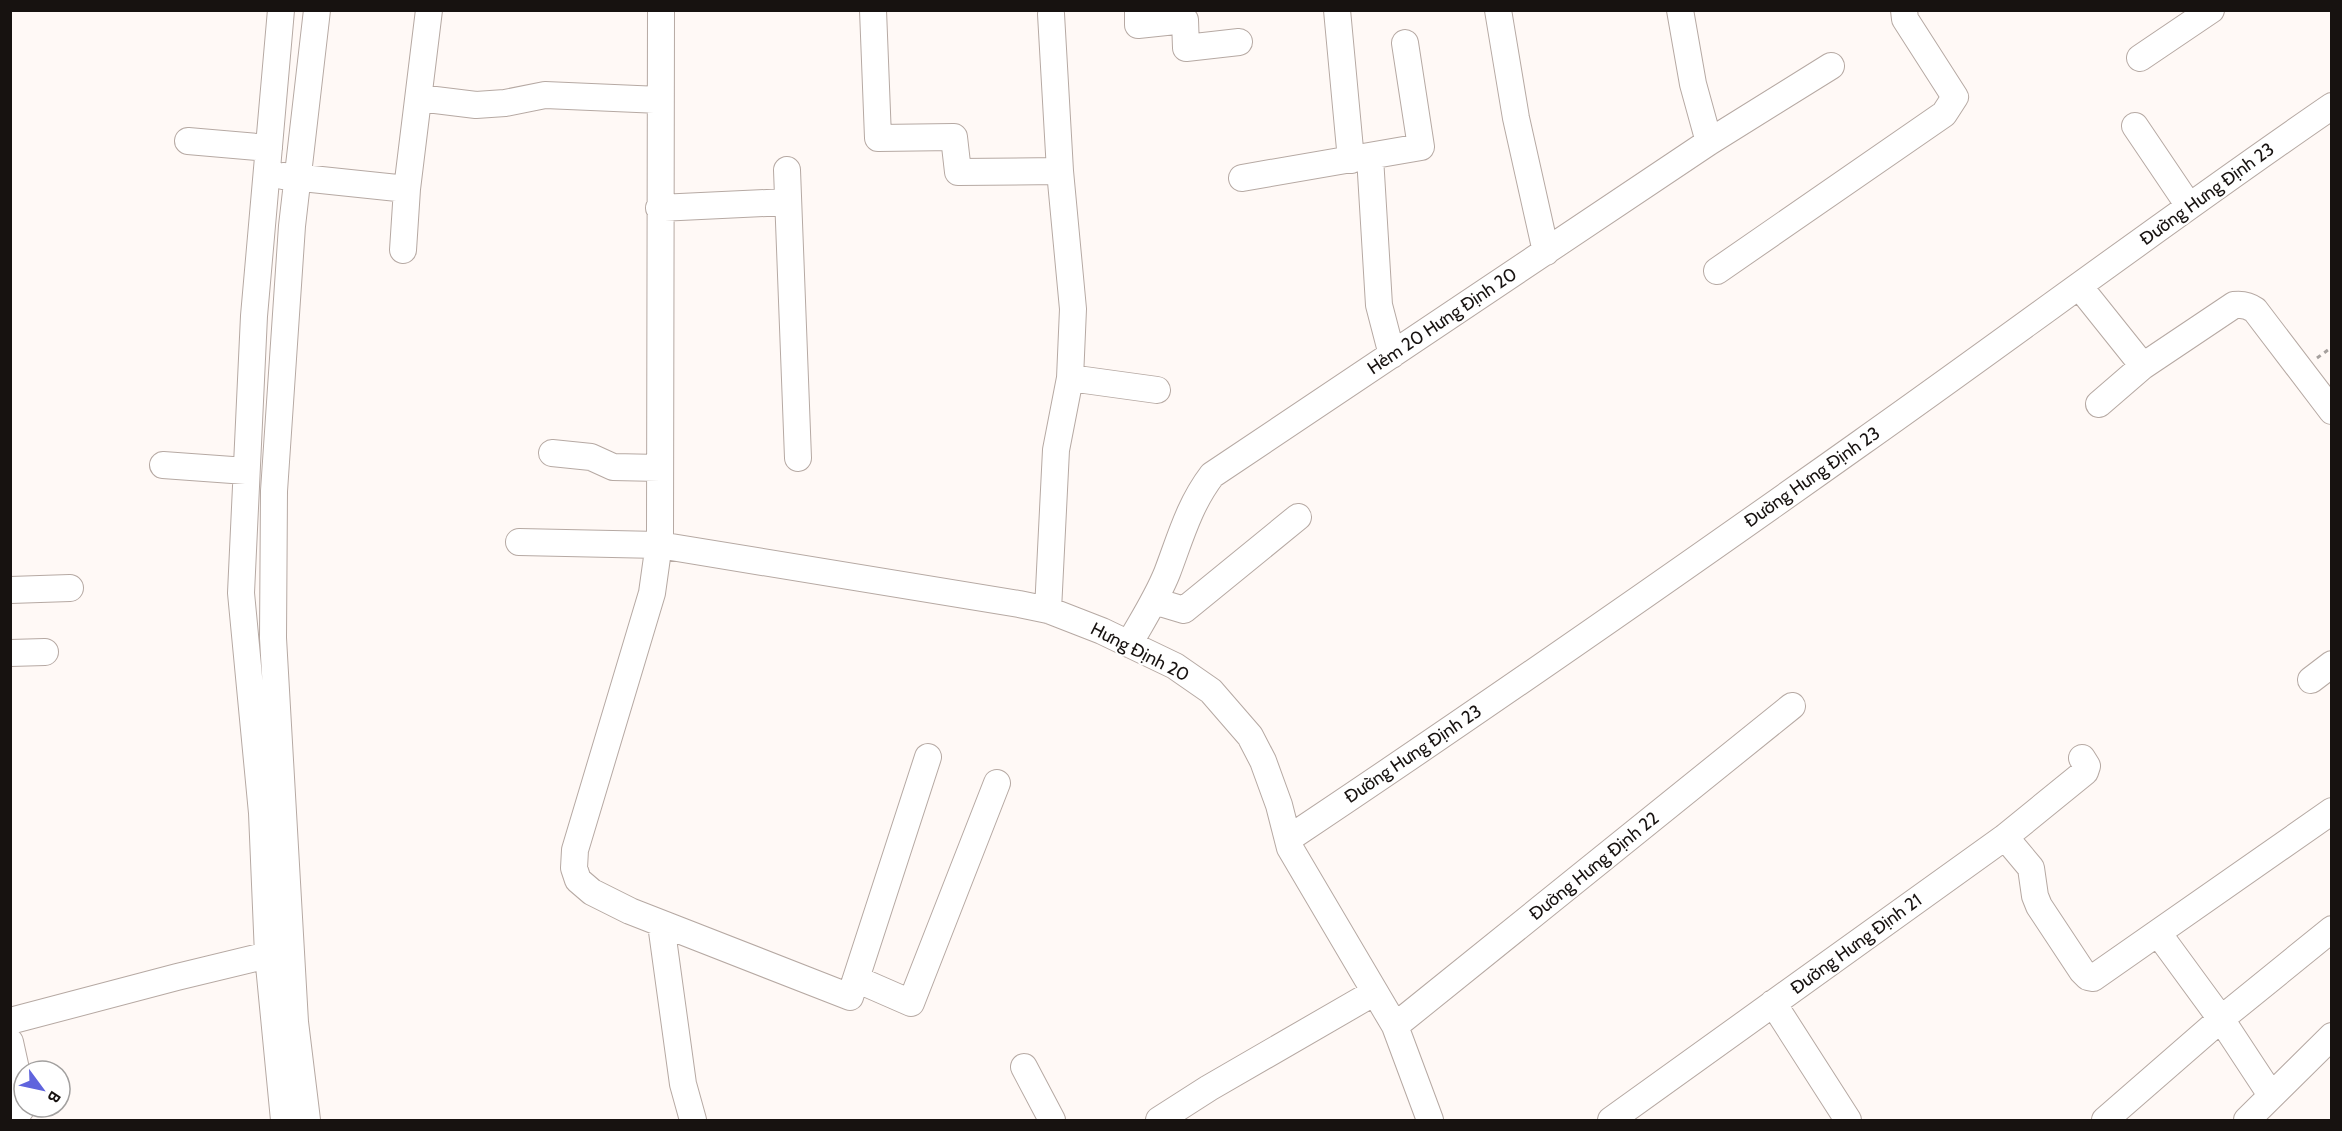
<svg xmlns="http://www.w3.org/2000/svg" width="2342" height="1131" font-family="Cabin,sans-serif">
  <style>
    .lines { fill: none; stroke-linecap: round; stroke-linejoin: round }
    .minor-casing { stroke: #b6a9a3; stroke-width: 28 }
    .path { stroke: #a6a19e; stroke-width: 3; stroke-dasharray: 4.5 4.5; stroke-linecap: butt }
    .minor { stroke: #fff; stroke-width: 26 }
    .labels { text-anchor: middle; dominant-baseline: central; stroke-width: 4.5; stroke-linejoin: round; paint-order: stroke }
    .street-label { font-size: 18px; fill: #171210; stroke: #fff }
  </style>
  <rect width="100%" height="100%" fill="#fff9f6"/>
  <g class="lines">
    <defs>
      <path id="minor" d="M281 10 254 316 241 593 262 813 268 955 284 1120
        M661 10 660 536 652 593 575 850 574 868 578 880 592 892 630 911 850 997 928 757
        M873 10 878 138 954 137 958 172 1060 171
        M1138 10V25L1185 20 1186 48 1239 42
        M1337 10 1351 160
        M1498 10 1516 118 1546 252
        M1680 10 1693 84 1709 142
        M2140 58 2211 10
        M419 98 476 105 505 103 545 95 660 100
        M2135 126 2189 206
        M188 141 269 148
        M1370 157 1379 305 1392 355
        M787 170 798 458
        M283 176 407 189
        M1242 178 1421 147 1405 43
        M659 208 787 202
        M403 250 407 189 429 10
        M1717 271 1944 114 1955 97 1905 19 1904 10
        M2079 286 2143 366
        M1070 378 1157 390
        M2099 404 2143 366 2234 305C2242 304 2248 305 2255 310L2332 411
        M552 453 591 457 613 467 660 468
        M163 465 246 471
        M519 542 659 545 1019 604 1048 610 1102 631 1175 666 1211 691 1250 736 1263 761 1279 805 1290 848 1395 1026 1430 1120
        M10 590 70 588
        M1154 601 1184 610 1298 517
        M1048 610 1056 450 1070 378 1073 309 1060 171 1051 14
        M1129 644C1142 621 1157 598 1167 573 1180 539 1189 505 1212 475L1709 142 1831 66
        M10 653 45 652
        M2311 680 2332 664
        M2005 837 2031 868 2035 896 2039 906 2082 971 2088 977 2093 978 2332 811
        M1288 839C1481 710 1672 577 1862 442 2019 331 2173 215 2332 106
        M661 924 683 1084 693 1120
        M2158 933 2221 1019 2271 1095
        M856 979 911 1003 997 783
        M1773 1003 1848 1120
        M10 1021 177 977 268 955
        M1395 1026 1792 706
        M10 1042 23 1101 21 1109 13 1120
        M1024 1067 1052 1120
        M307 1120 295 1022 273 638 274 491 292 226 317 10
        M1159 1120 1209 1088 1375 992
        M1611 1120 2005 837 2085 772 2087 766 2082 758
        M2105 1120 2221 1019 2332 929
        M2247 1120 2332 1036"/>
    </defs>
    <!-- minor casing -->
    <use href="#minor" class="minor-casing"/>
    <!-- path -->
    <path class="path" d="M2317 358 2332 347"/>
    <!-- minor -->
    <use href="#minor" class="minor"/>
  </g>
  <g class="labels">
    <!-- street labels -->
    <g class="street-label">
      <text transform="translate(2207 194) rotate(-36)">Đường Hưng Định 23</text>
      <text transform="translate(1442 321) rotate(-34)">Hẻm 20 Hưng Định 20</text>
      <text transform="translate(1812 477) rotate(-35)">Đường Hưng Định 23</text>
      <text transform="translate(1140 652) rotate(27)">Hưng Định 20</text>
      <text transform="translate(1413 754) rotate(-34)">Đường Hưng Định 23</text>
      <text transform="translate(1594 866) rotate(-39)">Đường Hưng Định 22</text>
      <text transform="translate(1856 944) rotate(-36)">Đường Hưng Định 21</text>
    </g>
  </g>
  <!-- border -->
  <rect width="2342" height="1131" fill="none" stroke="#171210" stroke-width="24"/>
  <!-- north arrow -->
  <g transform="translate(42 1089) rotate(123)"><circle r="28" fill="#ffffff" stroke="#a2a09f" stroke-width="1.5"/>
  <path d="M0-4.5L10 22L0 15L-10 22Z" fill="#6064dd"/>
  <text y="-9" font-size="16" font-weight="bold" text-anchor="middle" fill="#171210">B</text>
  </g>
</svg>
